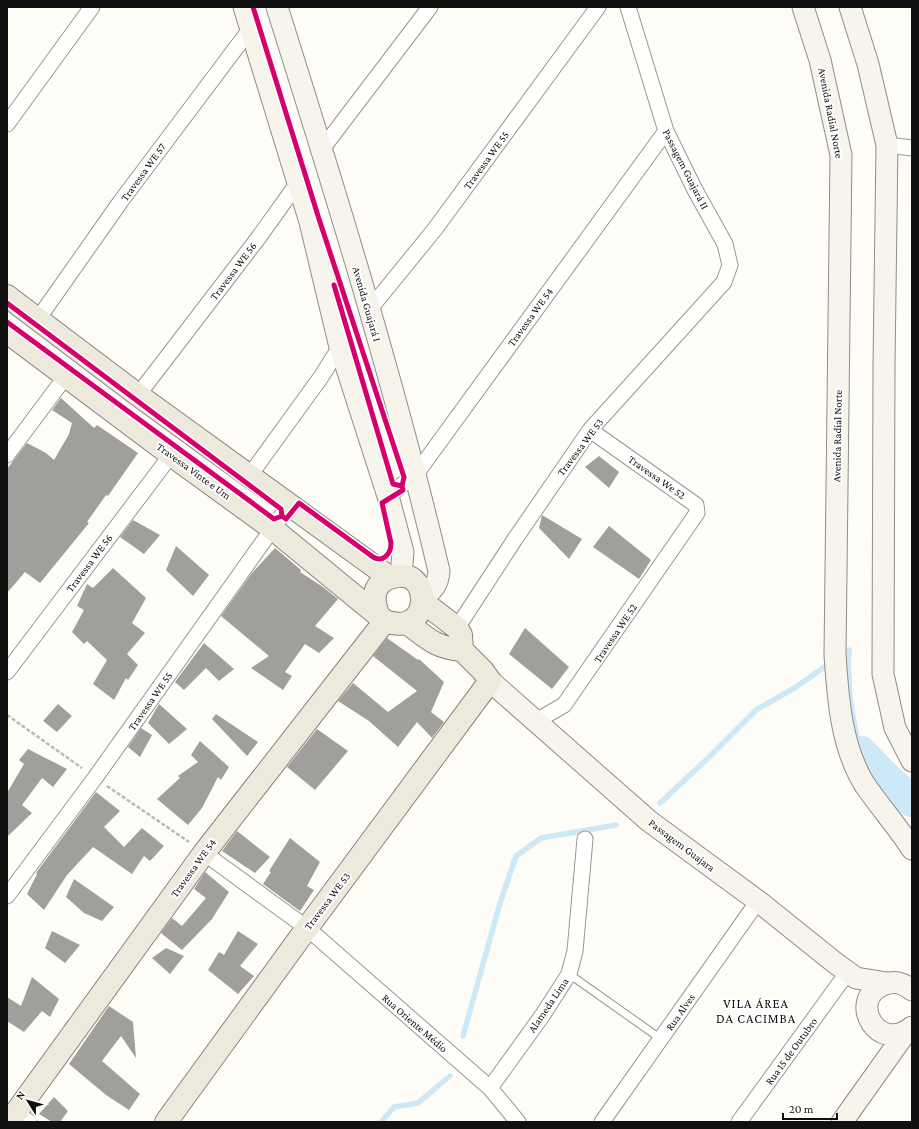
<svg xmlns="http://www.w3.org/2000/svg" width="919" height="1129" font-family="'Crimson Pro',serif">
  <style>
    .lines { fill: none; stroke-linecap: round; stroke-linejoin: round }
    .stream { stroke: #cde8f7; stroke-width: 5.5 }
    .river { stroke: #cde8f7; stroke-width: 32 }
    .building { fill: #a19f9c }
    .service-casing { stroke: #979795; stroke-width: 9 }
    .minor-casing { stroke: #979795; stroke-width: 17 }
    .secondary-casing { stroke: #8e8d8b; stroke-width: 23 }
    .primary-casing { stroke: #858482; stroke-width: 24 }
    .path { stroke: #b9b9b8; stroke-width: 2.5; stroke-dasharray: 4 2; stroke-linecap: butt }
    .service { stroke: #fffffe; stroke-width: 7 }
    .minor { stroke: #fffffe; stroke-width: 15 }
    .secondary { stroke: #f6f4eb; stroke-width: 21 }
    .primary { stroke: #ede9dc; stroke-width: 22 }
    .cycleway-casing { stroke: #fff; stroke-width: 8 }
    .cycleway { stroke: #d6006c; stroke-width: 5 }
    .labels { text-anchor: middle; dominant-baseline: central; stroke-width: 4; stroke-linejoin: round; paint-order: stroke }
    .street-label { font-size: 11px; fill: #111; stroke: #fff }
    .quarter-label { font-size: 13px; letter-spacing: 1px; fill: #111; stroke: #fff }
  </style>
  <rect width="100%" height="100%" fill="#fdfcf7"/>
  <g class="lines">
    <!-- stream -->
    <path class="stream" d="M849 650C847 685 851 718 861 752
      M660 803 705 761 756 710 796 687 830 663
      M463 1036 500 903 516 856 541 838 616 825
      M381 1122 394 1107 418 1103 450 1076"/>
    <!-- river -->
    <path class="river" d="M861 752 885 777 912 801"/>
  </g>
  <!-- building -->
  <path class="building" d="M61 398 94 428 97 425 138 453 108 496 106 495 87 522 89 523 40 583 25 572 7 593V469L27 443 46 453 54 460 69 434 72 423 52 410Z
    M599 456 619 472 609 488 585 467Z
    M542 515 582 539 569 559 539 528Z
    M133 520 160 535 144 554 120 537Z
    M609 526 651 560 639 579 593 547Z
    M176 546 209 575 193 596 166 570Z
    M275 548 301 570 300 572 323 587 338 599 315 626 334 638 319 653 305 644 285 672 292 676 283 690 251 668 269 656 221 616 252 573Z
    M113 568 146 598 132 623 145 633 127 654 138 665 128 680 126 678 114 700 93 684 107 660 87 641 84 644 72 632 84 610 77 606 87 584 93 588Z
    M525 628 569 667 552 689 509 654Z
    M387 638 418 660 419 659 444 682 431 712 444 722 432 738 417 722 398 747 369 721 338 701 353 683 388 712 417 691 373 656Z
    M204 643 234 669 219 681 206 668 184 690 175 682Z
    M58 704 72 716 57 732 43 721Z
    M159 704 187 729 169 744 148 723Z
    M216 714 258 742 247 756 212 719Z
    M141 728 152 735 140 757 128 747Z
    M317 729 348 751 315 790 287 767Z
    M200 741 229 767 221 780 218 777 202 808 188 825 157 799 180 778 178 776 198 762 191 755Z
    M28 749 67 769 53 787 42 778 22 805 32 813 7 837V793L24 764 19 760Z
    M96 792 120 811 104 827 124 847 142 828 164 846 150 861 144 856 132 874 93 847 67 875 44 910 27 894 37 874 36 873Z
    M237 831 270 857 255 873 222 851Z
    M290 838 320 862 307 886 314 890 300 911 263 884 271 872 269 871Z
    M205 872 229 892 212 919 182 950 161 933 172 918 182 926 206 898 194 889Z
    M74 879 114 907 102 921 84 913 66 897Z
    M52 931 80 945 65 963 45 948Z
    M238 931 258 944 240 966 254 976 238 994 208 970 219 952 224 955Z
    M166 948 184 956 170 974 152 958Z
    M32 977 59 999 50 1017 42 1011 24 1032 7 1021V997L21 1006Z
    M109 1006 133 1022 136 1058 121 1036 102 1061 140 1094 129 1110 106 1095 69 1064Z
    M54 1097 68 1111 60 1122H52L39 1114Z"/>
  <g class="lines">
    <defs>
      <path id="service" d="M569 974 661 1039"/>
      <path id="minor" d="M7 124 92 7
        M887 145 912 148
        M322 149 430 7
        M369 310 435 229 598 7
        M38 319 121 201 251 28
        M138 395 259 237 297 184
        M7 455 66 376
        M250 475 321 377 340 347
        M388 496 416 474 666 131
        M457 628 515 539 590 430 724 282 730 265 725 244 695 190 666 131 628 7
        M7 672 171 455
        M536 721 564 705 697 513 696 505 590 430
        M204 853 307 928 490 1088 518 1122
        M7 896 95 778 290 504
        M490 1088 542 1016 569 974 575 951 585 839
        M16 1113 29 1122
        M602 1122 758 901
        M739 1122 842 980"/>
      <path id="secondary" d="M244 7 310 222 340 347 388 496 403 552 401 575
        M277 7C336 194 394 381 439 571 438 585 433 589 423 598
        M803 7 820 60 841 155 835 655C838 698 841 747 865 785 880 807 898 827 912 849
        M850 7 868 64 887 145 884 365 883 674 895 728 912 761
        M490 681 649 821 758 901 834 962 856 978 887 983
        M912 990C903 983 894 980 883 985 847 1000 878 1055 912 1027
        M842 1122 906 1032"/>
      <path id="primary" d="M7 296 138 395 389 577
        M7 332 171 455 273 529 385 621C432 638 432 571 398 576 391 577 386 578 381 583 372 591 374 603 378 614
        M407 623C427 638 436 648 462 650
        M9 1122 204 853 385 621
        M166 1122 307 928 490 681 483 671 462 650 461 635 457 628 423 602"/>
    </defs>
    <!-- service casing -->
    <use href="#service" class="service-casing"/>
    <!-- minor casing -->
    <use href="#minor" class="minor-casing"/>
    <!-- secondary casing -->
    <use href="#secondary" class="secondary-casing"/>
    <!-- primary casing -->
    <use href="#primary" class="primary-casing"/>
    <!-- path -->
    <path class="path" d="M7 715 82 768
      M107 786 189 842"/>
    <!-- service -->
    <use href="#service" class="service"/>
    <!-- minor -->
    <use href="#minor" class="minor"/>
    <!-- secondary -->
    <use href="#secondary" class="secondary"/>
    <!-- primary -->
    <use href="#primary" class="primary"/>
    <defs>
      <path id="cycleway" d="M253 7 319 219 404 477 402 486 403 490 382 503 391 543C391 554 383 563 373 557L299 503 286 519 282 516
        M334 285 393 484 402 486
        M7 303 281 509 282 516
        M7 322 274 519 282 516"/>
    </defs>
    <!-- cycleway casing -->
    <use href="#cycleway" class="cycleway-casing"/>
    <!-- cycleway -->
    <use href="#cycleway" class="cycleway"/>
  </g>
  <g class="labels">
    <!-- street labels -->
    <g class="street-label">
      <text transform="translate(831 113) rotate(79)">Avenida Radial Norte</text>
      <text transform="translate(486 160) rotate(-54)">Travessa WE 55</text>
      <text transform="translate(686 169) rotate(63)">Passagem Guajará II</text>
      <text transform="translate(143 172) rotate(-54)">Travessa WE 57</text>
      <text transform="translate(233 271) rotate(-53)">Travessa WE 56</text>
      <text transform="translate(367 304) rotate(74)">Avenida Guajará I</text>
      <text transform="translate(530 317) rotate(-54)">Travessa WE 54</text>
      <text transform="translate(837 436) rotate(-89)">Avenida Radial Norte</text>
      <text transform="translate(580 447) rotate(-53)">Travessa WE 53</text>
      <text transform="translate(194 471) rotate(36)">Travessa Vinte e Um</text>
      <text transform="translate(657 477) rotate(35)">Travessa We 52</text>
      <text transform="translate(89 563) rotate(-53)">Travessa WE 56</text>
      <text transform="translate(615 633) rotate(-56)">Travessa WE 52</text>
      <text transform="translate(150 701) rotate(-55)">Travessa WE 55</text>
      <text transform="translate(682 845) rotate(37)">Passagem Guajara</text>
      <text transform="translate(193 868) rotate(-54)">Travessa WE 54</text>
      <text transform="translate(327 901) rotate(-53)">Travessa WE 53</text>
      <text transform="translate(548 1005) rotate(-56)">Alameda Lima</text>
      <text transform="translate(680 1012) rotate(-55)">Rua Alves</text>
      <text transform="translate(415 1023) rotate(41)">Rua Oriente Médio</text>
      <text transform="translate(791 1051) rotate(-54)">Rua 15 de Outubro</text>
    </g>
    <!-- quarter labels -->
    <g class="quarter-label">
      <text x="756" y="1003">VILA ÁREA<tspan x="756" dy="15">DA CACIMBA</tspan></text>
    </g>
  </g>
  <!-- border -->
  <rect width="919" height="1129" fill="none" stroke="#111111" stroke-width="16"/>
  <!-- north arrow -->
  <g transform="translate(28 1101) rotate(307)" stroke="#ffffff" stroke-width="3" paint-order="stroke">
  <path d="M0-3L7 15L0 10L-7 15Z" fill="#111111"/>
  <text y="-6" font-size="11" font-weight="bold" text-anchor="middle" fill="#111111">N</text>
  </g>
  <!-- scale -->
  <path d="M783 1113v6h54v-6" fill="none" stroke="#111111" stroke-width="2"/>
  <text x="789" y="1113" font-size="12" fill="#111111" stroke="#ffffff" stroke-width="3" paint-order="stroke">20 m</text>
</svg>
